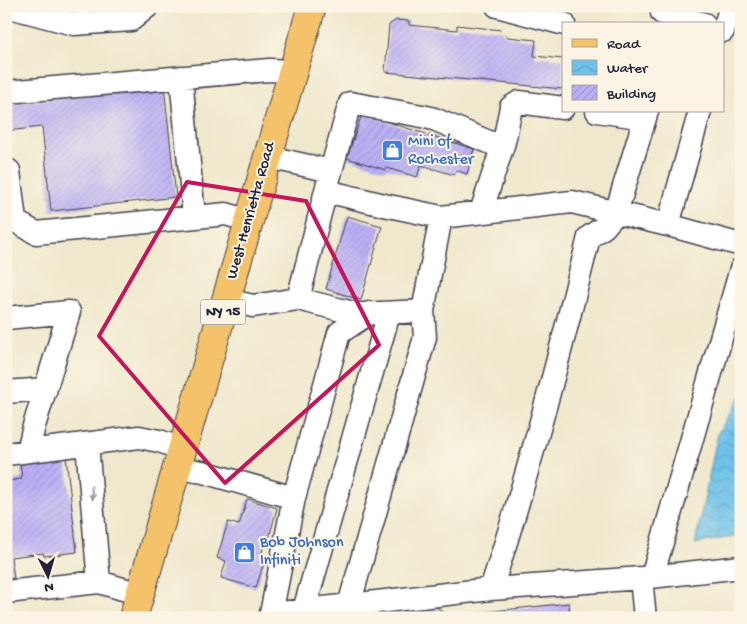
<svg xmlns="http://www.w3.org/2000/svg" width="747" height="624" font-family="'Gochi Hand',sans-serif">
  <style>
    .water { fill: url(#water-waves); stroke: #487292 }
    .building { fill: url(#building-hatch) }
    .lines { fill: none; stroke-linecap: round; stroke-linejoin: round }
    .minor-casing { stroke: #414051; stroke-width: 25 }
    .major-casing { stroke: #414051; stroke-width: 30 }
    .minor { stroke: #fff; stroke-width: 22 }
    .major { stroke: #f4c26a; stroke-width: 28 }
    .oneway { fill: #9c9ca7 }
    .marked { fill: none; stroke: #c2185b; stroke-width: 4; stroke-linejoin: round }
    .labels { text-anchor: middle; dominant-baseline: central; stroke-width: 4; stroke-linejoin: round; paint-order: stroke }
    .shield { fill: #fcf5e5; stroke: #63616e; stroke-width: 1 }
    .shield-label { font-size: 15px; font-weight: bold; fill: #22223b }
    .shop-label { font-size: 16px; fill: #366cbe; stroke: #fcf5e5; text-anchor: start }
    .street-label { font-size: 16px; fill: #22223b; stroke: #fcf5e5 }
  </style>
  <defs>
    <pattern id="water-waves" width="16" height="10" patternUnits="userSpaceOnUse" patternTransform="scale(1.25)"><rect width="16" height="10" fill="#6ec2ea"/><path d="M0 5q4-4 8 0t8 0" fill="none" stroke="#5fa6ca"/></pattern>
    <pattern id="building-hatch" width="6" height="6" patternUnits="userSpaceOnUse" patternTransform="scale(1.25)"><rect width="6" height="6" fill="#bcb1f6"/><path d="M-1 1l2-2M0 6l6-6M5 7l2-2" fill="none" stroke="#a198d4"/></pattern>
  </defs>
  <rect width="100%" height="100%" fill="#fcf5e5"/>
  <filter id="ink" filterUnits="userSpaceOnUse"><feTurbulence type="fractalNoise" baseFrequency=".02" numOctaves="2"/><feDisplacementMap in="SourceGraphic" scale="10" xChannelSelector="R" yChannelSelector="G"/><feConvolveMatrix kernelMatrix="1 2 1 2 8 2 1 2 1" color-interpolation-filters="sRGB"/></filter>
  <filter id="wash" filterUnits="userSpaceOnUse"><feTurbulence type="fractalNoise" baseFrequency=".0096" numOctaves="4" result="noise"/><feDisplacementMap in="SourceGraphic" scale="20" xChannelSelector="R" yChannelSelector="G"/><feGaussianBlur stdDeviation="1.12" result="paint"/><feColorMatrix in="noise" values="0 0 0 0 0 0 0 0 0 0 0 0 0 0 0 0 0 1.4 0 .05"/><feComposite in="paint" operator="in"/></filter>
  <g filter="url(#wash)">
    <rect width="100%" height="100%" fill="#efe8cc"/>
    <!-- water -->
    <path class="water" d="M741 395V535L695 544 718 433Z"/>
    <g id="blocks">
      <!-- building -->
      <path class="building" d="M71 6H116L114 11 72 16Z
        M396 20 409 21V25L457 30V25L501 30 508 37 536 40 534 56 563 59V89L385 72 389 25Z
        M164 86 176 197 51 211 42 127 6 131V104Z
        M362 114 474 149 467 174 456 170 454 175 421 165 417 177 387 168 386 170 347 158Z
        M347 216 382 226 361 300 326 289Z
        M66 457 77 552 44 556 43 553 11 557 14 578 6 579V481L22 479 20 462Z
        M247 499 277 508 269 538 267 537 261 555 266 556 256 588 221 578 226 561 217 558 228 522 239 525Z
        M569 603 570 618H376L382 610 433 604 448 616Z"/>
    </g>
  </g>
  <g filter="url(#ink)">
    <use href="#blocks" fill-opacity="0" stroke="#414051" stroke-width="1"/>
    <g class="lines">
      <defs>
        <path id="minor" d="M6 6 74 24 131 20 148 6
          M497 6 564 24
          M663 6 662 13 704 24
          M723 31 731 6
          M181 77 194 217
          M6 92 269 70 293 71
          M597 111 645 118 647 111
          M700 111 668 225 741 245
          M268 157 331 171 350 103 422 116 434 119 491 143 504 142 511 107 519 102 563 108
          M6 169 9 171 15 221 36 233 226 214 249 221
          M326 191 384 205 441 217
          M481 212 504 142
          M298 299 357 314 423 311
          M226 300 253 306 298 299 331 171
          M6 318 69 312 34 426 28 451
          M6 392 46 389
          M87 444 99 582
          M6 454 139 437 159 441 183 449
          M177 468 203 472 294 498
          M652 577 741 269
          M641 578 645 618
          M491 589C529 473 560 355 589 237L604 227 616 213 645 118
          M6 592 99 582 140 594
          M349 605 425 337 423 311 441 217 572 202 668 225
          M304 610 389 313
          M271 614 294 498 339 333 369 313
          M269 618 271 614 491 589 641 578 741 567"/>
        <path id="major" d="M133 618 312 6"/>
      </defs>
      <!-- minor casing -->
      <use href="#minor" class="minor-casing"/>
      <!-- major casing -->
      <use href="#major" class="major-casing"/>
      <!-- minor -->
      <use href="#minor" class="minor"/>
      <!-- major -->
      <use href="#major" class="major"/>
    </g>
    <!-- one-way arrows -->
    <defs><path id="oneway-solid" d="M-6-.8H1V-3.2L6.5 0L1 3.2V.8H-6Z" transform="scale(1.25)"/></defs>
    <use class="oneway" href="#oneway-solid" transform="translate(92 493) rotate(85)"/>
  </g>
  <!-- marked area -->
  <path class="marked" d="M187 182 306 201 379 345 225 483 99 336Z"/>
  <!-- icons -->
  <defs>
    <symbol id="shop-square" viewBox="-11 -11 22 22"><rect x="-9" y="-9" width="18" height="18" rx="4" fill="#3f7fe0" stroke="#fcf5e5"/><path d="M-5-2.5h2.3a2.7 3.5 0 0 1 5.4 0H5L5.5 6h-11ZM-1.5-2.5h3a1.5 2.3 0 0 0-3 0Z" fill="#fff"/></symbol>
  </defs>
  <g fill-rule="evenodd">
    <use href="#shop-square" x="380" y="138" width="25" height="25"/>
    <use href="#shop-square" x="232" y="540" width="25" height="25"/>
  </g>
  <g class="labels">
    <!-- shield labels -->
    <rect class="shield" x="200.5" y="299.5" width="45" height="25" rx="4"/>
    <g class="shield-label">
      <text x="223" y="312">NY 15</text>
    </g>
    <!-- shop labels -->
    <g class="shop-label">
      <text x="408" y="142">Mini of<tspan x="408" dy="18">Rochester</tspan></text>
      <text x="260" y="543">Bob Johnson<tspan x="260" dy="18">Infiniti</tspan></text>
    </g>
    <!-- street labels -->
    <g class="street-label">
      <text transform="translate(252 211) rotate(-74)">West Henrietta Road</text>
    </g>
  </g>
  <!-- margin -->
  <rect width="747" height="624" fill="none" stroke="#fcf5e5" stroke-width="25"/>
  <!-- legend -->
  <rect x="562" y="22" width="162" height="90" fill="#fcf5e5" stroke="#a5a1a1"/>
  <rect x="572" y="39" width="25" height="8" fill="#f4c26a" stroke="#a5a1a1"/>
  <text x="607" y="48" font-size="15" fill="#22223b">Road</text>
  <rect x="572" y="60" width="25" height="15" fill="url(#water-waves)" stroke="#a5a1a1"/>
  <text x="607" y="72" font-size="15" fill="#22223b">Water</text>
  <rect x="572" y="85" width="25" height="15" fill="url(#building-hatch)" stroke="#a5a1a1"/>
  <text x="607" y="98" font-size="15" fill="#22223b">Building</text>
  <!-- north arrow -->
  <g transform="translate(48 576) rotate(175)" stroke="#fcf5e5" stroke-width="4" paint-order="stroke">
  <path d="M0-4L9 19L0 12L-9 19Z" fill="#22223b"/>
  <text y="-8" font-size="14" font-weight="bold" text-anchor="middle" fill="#22223b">N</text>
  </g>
</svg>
